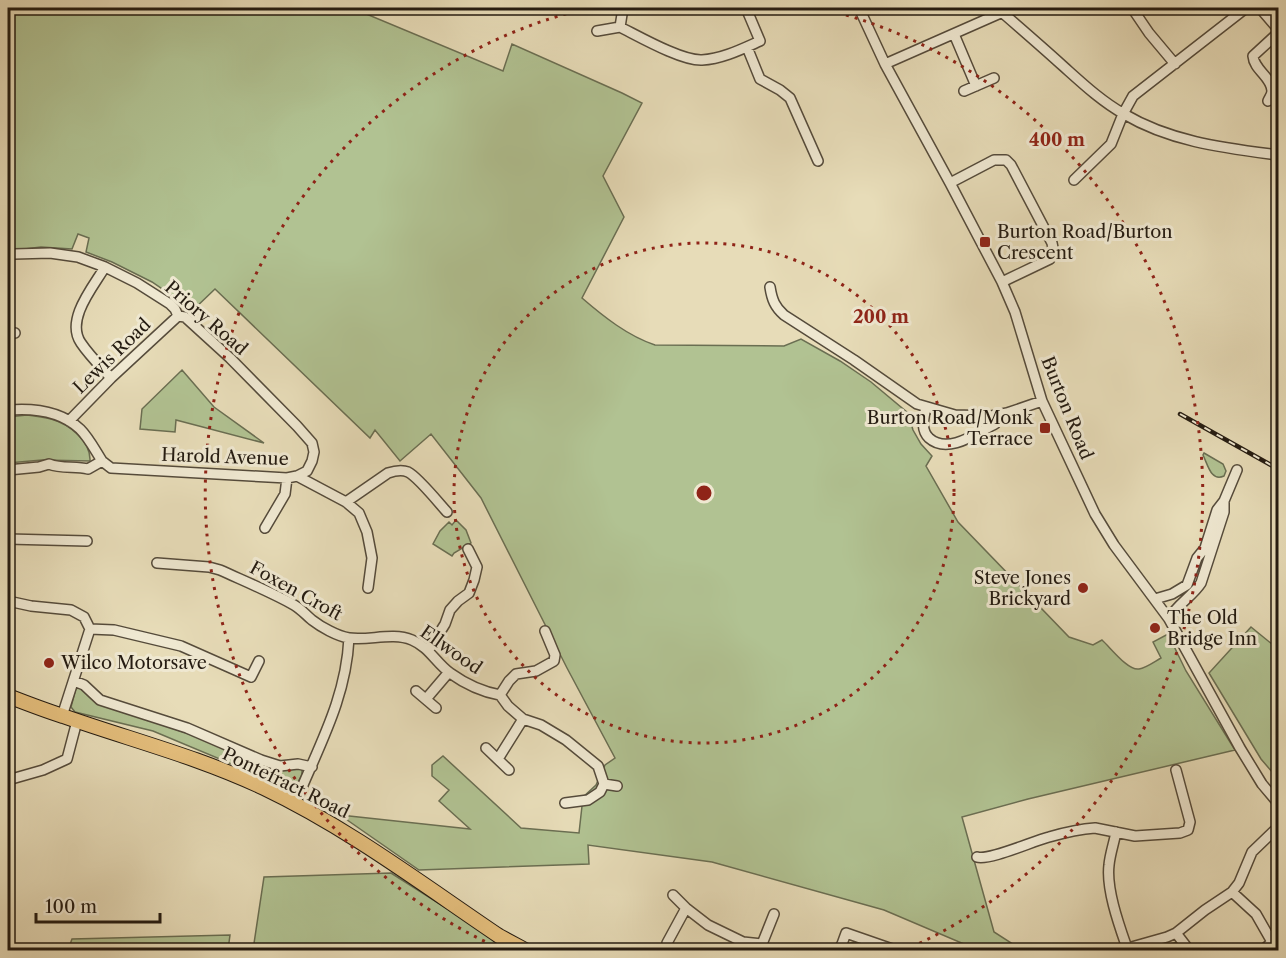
<svg xmlns="http://www.w3.org/2000/svg" width="1286" height="958" font-family="'Libre Caslon Text',serif">
  <style>
    .green { fill: #b1c292; stroke: #6a6e52; stroke-width: 1.5 }
    .lines { fill: none; stroke-linecap: round; stroke-linejoin: round }
    .minor-casing { stroke: #554b3b; stroke-width: 12 }
    .highway-casing { stroke: #241b11; stroke-width: 16 }
    .minor { stroke: #efe8d1; stroke-width: 9 }
    .highway { stroke: #e4be7c; stroke-width: 14 }
    .rail-casing { stroke: #241b11; stroke-width: 4.5 }
    .rail { stroke: #efe8d1; stroke-width: 2; stroke-dasharray: 7; stroke-linecap: butt }
    .ring { fill: none; stroke: #8f2418; stroke-width: 3; stroke-dasharray: 3 6 }
    .poi-dot { fill: #8f2418; stroke: #efe8d1; stroke-width: 2 }
    .labels { text-anchor: middle; dominant-baseline: central; stroke-width: 6; stroke-linejoin: round; paint-order: stroke }
    .poi-label { font-size: 18px; fill: #241b11; stroke: #efe8d1; text-anchor: start }
    .street-label { font-size: 18px; fill: #241b11; stroke: #efe8d1 }
    .centre { fill: #8f2418; stroke: #efe8d1; stroke-width: 3 }
    .ring-label { font-size: 18px; text-anchor: middle; font-weight: bold; fill: #8f2418; stroke: #efe8d1; stroke-width: 6; stroke-linejoin: round; paint-order: stroke }
  </style>
  <rect width="100%" height="100%" fill="#e7dcb8"/>
  <filter id="stains"><feTurbulence type="fractalNoise" baseFrequency=".00333" numOctaves="4"/><feColorMatrix values="0 0 0 0 .2 0 0 0 0 .09 0 0 0 0 .02 0 0 0 .5 -.17"/></filter>
  <radialGradient id="worn" r=".72"><stop offset=".6" stop-color="#630" stop-opacity="0"/><stop offset="1" stop-color="#630" stop-opacity=".3"/></radialGradient>
  <!-- green -->
  <path class="green" d="M8 8H352L503 71 512 44 622 93 642 103 603 176 624 217 582 298C604 317 628 336 655 345L784 346 801 339 840 361 871 382 908 413 913 430 921 444 932 456 926 466 958 522 1069 637 1093 645 1102 640C1110 647 1128 671 1139 669 1146 668 1154 662 1161 658L1153 642 1168 634 1186 671 1235 750 1028 799 962 817 994 932 1022 950H978L884 910 712 862 588 845 589 864 419 870 340 815 470 829 439 801 449 790 432 776V765L443 756 521 828 579 833 583 797 596 785 605 765 615 758 567 668 481 498 431 434 400 461 375 430 370 438 215 289 193 310 152 282 112 262 86 252 89 238 78 234 72 249 41 247 8 251Z
    M182 370 214 407 264 443 176 420 175 432 140 429 142 409Z
    M27 415C35 416 43 417 51 419 69 424 91 441 90 461L42 460 8 463V417Z
    M1204 453 1223 464 1226 471 1224 476C1211 482 1208 465 1203 455Z
    M456 520 466 530 471 543 454 553 452 556 433 544 440 531 449 522 452 525Z
    M1251 627 1278 649V779L1261 759 1209 673Z
    M80 687 103 704 192 735 257 762 299 768 302 770V775L294 789 287 790 246 770 153 731 75 712 71 707 76 688Z
    M391 873 512 950H253L264 877Z
    M230 935 228 950H68L72 939Z
    M856 942 880 950H846L850 943Z
    M1177 942 1182 950H1147Z"/>
  <g class="lines">
    <defs>
      <path id="minor" d="M623 8 620 27C640 37 682 61 702 60 722 59 742 49 760 41L746 8
        M859 8 885 64 950 183 1002 282 1015 312 1042 401 1095 514 1114 545 1169 619 1240 748 1262 784 1278 803
        M997 8C1019 27 1041 46 1063 66 1082 83 1101 101 1124 114 1171 142 1225 148 1278 155
        M1132 8 1149 33 1175 64
        M1260 8 1278 29
        M597 31 620 27
        M954 34 976 86
        M747 47 760 79 780 90 790 98 818 161
        M885 64 1003 12
        M964 91 994 78
        M1268 101C1269 98 1272 95 1272 91 1272 77 1254 70 1253 56L1278 33
        M1074 180 1111 144 1123 114 1133 96 1246 8
        M950 183 994 160H1006L1011 165 1052 243 1054 253 1050 259 1002 282
        M14 254 50 253 78 257 105 267 137 283 170 304 175 309 178 316 185 317 230 358 297 426 312 443 314 452 312 461 307 471 297 476
        M105 267C93 287 65 320 81 343 89 355 101 367 111 378
        M770 287C772 300 775 307 784 315L854 360 917 404 955 415 991 416 1007 413 1042 401
        M8 333H15
        M926 407C924 418 920 429 929 438 948 455 977 433 995 424
        M8 410C32 408 61 411 80 429 89 438 95 450 102 461
        M69 421 111 378 178 316
        M8 470 39 467 49 464C61 469 75 466 88 469L102 461 111 468 287 478 297 476 346 502 359 513 367 532 372 558 368 588
        M346 502 388 473C394 471 401 469 408 472 418 477 438 502 447 512
        M265 528 285 494 287 478
        M8 539 87 541
        M157 563 209 567 220 570C244 581 271 592 294 605 301 609 306 615 312 620 321 627 337 636 349 638 369 641 392 632 412 640 429 647 436 663 450 673 464 683 483 692 500 695L508 706 523 719 541 725 566 740 598 766 604 784 600 792 588 800 565 803
        M1155 599 1172 594 1187 585 1197 558 1205 548 1217 510 1224 501
        M8 601 31 606 71 610 84 617 90 629
        M1169 619C1177 604 1192 597 1201 583L1224 512V501L1237 470
        M90 629 114 630 181 646 251 677 259 661
        M429 650 445 624 450 610 458 601 469 593 474 580 477 567 468 549
        M74 681 84 685 100 700 187 728 261 760 280 766 298 764 312 767
        M416 691 436 708
        M500 695 509 681 516 674 536 671 554 661 555 655 545 631
        M426 699 449 672
        M62 716 90 629
        M486 748 509 770
        M498 759 523 719
        M8 780 43 770 67 759 77 721
        M604 784 617 786
        M295 804C318 747 346 700 349 638
        M1116 832C1114 843 1110 854 1109 865 1106 889 1119 925 1127 948
        M977 857C989 861 1033 841 1049 837 1063 833 1080 829 1095 828L1135 836 1180 833 1188 830 1190 822 1176 770
        M1232 892 1256 914 1272 942
        M673 895 686 908 708 925 743 942 762 944 770 950
        M1176 933 1189 950
        M667 943 686 908
        M762 944 774 914
        M838 950 842 944 846 933 895 950
        M1121 950 1167 937 1176 933 1205 910 1232 892 1239 883 1252 852 1278 827
        M1263 950 1272 942 1278 941"/>
      <path id="highway" d="M8 696C26 703 44 710 63 716 131 740 199 757 264 788 348 828 422 884 499 936L525 950"/>
    </defs>
    <!-- minor casing -->
    <use href="#minor" class="minor-casing"/>
    <!-- highway casing -->
    <use href="#highway" class="highway-casing"/>
    <!-- minor -->
    <use href="#minor" class="minor"/>
    <!-- highway -->
    <use href="#highway" class="highway"/>
    <defs>
      <path id="rail" d="M1180 414 1278 469"/>
    </defs>
    <!-- rail casing -->
    <use href="#rail" class="rail-casing"/>
    <!-- rail -->
    <use href="#rail" class="rail"/>
  </g>
  <!-- distance rings -->
  <g class="ring">
    <circle cx="704" cy="493" r="250"/>
    <path d="M501 949A499 499 0 0 1 588 8M820 8A499 499 0 0 1 907 949"/>
  </g>
  <!-- markers -->
  <g class="poi-dot">
    <rect x="979" y="236" width="12" height="12" rx="3"/>
    <rect x="1039" y="422" width="12" height="12" rx="3"/>
    <circle cx="1083" cy="588" r="6"/>
    <circle cx="1155" cy="628" r="6"/>
    <circle cx="49" cy="663" r="6"/>
  </g>
  <g class="labels">
    <!-- poi labels -->
    <g class="poi-label">
      <text x="997" y="232">Burton Road/Burton<tspan x="997" dy="21">Crescent</tspan></text>
      <text x="1033" y="418" text-anchor="end">Burton Road/Monk<tspan x="1033" dy="21">Terrace</tspan></text>
      <text x="1071" y="578" text-anchor="end">Steve Jones<tspan x="1071" dy="21">Brickyard</tspan></text>
      <text x="1167" y="618">The Old<tspan x="1167" dy="21">Bridge Inn</tspan></text>
      <text x="61" y="663">Wilco Motorsave</text>
    </g>
    <!-- street labels -->
    <g class="street-label">
      <text transform="translate(206 318) rotate(41)">Priory Road</text>
      <text transform="translate(112 356) rotate(-44)">Lewis Road</text>
      <text transform="translate(1067 408) rotate(68)">Burton Road</text>
      <text transform="translate(225 457) rotate(2)">Harold Avenue</text>
      <text transform="translate(296 591) rotate(29)">Foxen Croft</text>
      <text transform="translate(451 650) rotate(35)">Ellwood</text>
      <text transform="translate(286 783) rotate(26)">Pontefract Road</text>
    </g>
  </g>
  <circle cx="704" cy="493" r="9" class="centre"/>
  <g class="ring-label">
    <text x="1057" y="146">400 m</text>
    <text x="881" y="323">200 m</text>
  </g>
  <!-- margin -->
  <rect width="1286" height="958" fill="none" stroke="#e7dcb8" stroke-width="30"/>
  <rect x="9" y="9" width="1268" height="940" fill="none" stroke="#241b11" stroke-width="3"/>
  <rect x="15" y="15" width="1256" height="928" fill="none" stroke="#241b11" stroke-width="1.5"/>
  <!-- scale -->
  <path d="M36 913v9h124v-9" fill="none" stroke="#241b11" stroke-width="3"/>
  <text x="45" y="913" font-size="18" fill="#241b11" stroke="#efe8d1" stroke-width="4.5" paint-order="stroke">100 m</text>
  <rect width="100%" height="100%" filter="url(#stains)"/>
  <rect width="100%" height="100%" fill="url(#worn)"/>
</svg>
